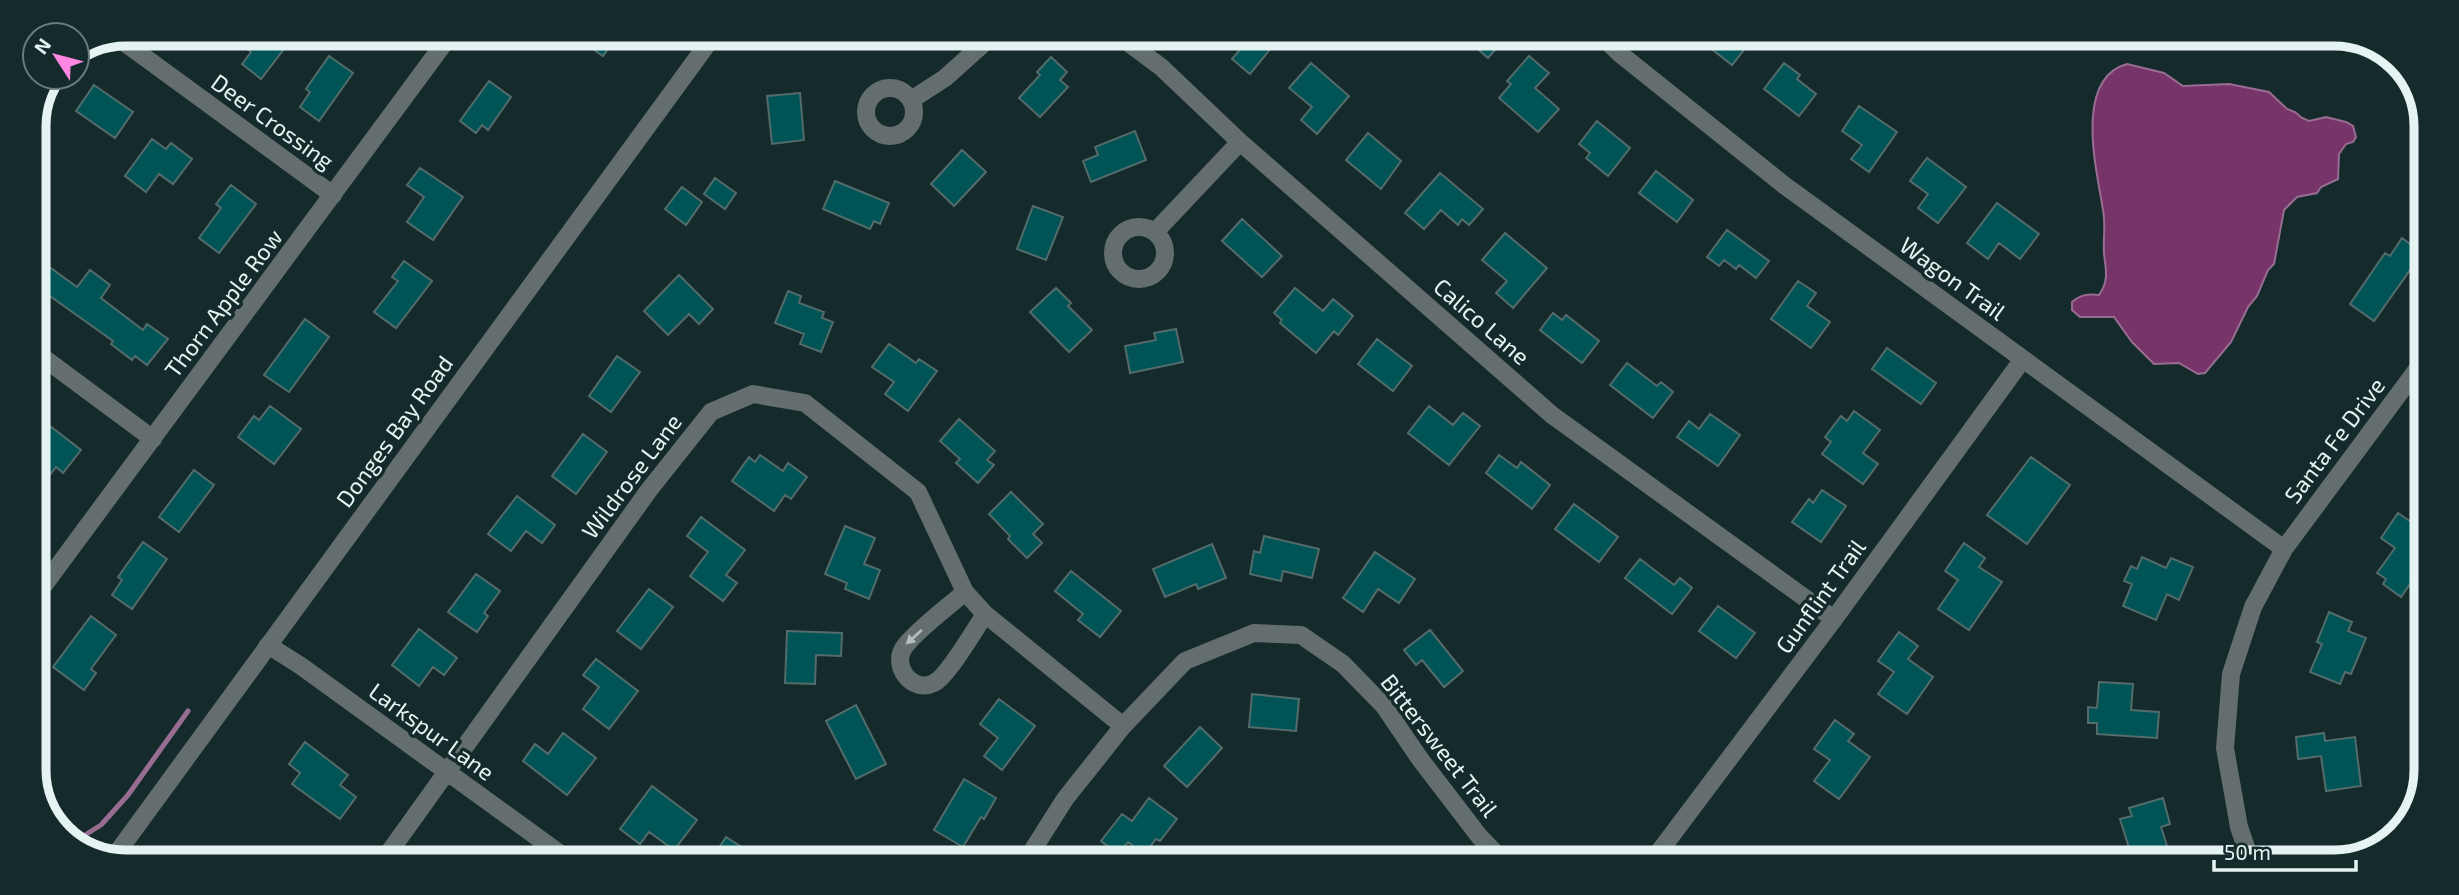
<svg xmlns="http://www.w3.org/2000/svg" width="2459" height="895" font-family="'Exo 2',sans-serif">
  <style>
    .water { fill: #763468; stroke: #986d92; stroke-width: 2 }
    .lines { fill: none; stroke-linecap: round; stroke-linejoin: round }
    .stream { stroke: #986d92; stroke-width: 5 }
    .building { fill: #005455; stroke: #536b6b; stroke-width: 2 }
    .minor { stroke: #646e6e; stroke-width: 18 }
    .tertiary { stroke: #646e6e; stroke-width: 18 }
    .oneway { fill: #b2bebe }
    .labels { text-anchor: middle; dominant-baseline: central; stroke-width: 7; stroke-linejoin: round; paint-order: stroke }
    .street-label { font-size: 23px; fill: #e6f3f3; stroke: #152b2b }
    .rim { fill: none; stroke: #e6f3f3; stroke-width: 9 }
  </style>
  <rect width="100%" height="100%" fill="#152b2b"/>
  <!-- water -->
  <path class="water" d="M2127 64 2164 73 2183 86 2229 84 2269 92 2287 109 2295 112 2302 118 2309 121 2326 117 2346 122 2353 126 2356 137 2353 142 2346 144 2339 154 2338 179 2321 187 2317 193 2297 197 2284 210 2274 264 2268 270 2257 296 2248 307 2231 342 2205 373 2198 374 2179 363 2154 364 2132 342 2114 317H2080L2072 310V302C2081 294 2088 294 2099 295 2109 281 2106 270 2104 254 2103 239 2106 225 2103 210 2097 171 2073 79 2127 64Z"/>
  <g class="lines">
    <!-- stream -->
    <path class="stream" d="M77 840 101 825 128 795 188 711"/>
  </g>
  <!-- building -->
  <path class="building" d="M227 33 264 34 284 49 261 79 242 64 251 52Z
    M572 34H618L603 56Z
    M1234 36H1281L1250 74 1232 59 1244 45Z
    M1463 36H1507L1488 58Z
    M1724 37H1754L1732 65 1713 50Z
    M329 56 353 73 319 121 300 107 310 92 306 89Z
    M1529 56 1549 73 1535 88 1559 109 1538 132 1499 98 1511 84 1507 81Z
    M1051 57 1067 72 1060 80 1068 87 1040 117 1019 98 1040 75 1037 72Z
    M1311 63 1349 96 1317 134 1301 120 1312 107 1289 88Z
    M1784 63 1800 75 1797 79 1816 94 1799 116 1764 89Z
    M489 81 511 97 488 130 482 125 476 133 460 121Z
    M94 85 133 112 115 138 76 111Z
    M800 93 804 140 772 144 767 96Z
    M1859 106 1897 132 1869 172 1851 159 1862 145 1842 131Z
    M1597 121 1630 148 1608 176 1586 158 1590 153 1579 144Z
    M1135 131 1146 160 1091 182 1083 161 1098 155 1095 147Z
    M1368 133 1401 161 1381 189 1346 160Z
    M152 139 166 149 171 143 192 159 173 184 159 174 146 192 125 176Z
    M962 150 986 172 954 206 931 184Z
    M1927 158 1966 187 1938 223 1918 208 1928 194 1910 181Z
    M420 168 463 197 433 240 407 222 424 197 407 185Z
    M1656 171 1693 200 1677 222 1639 193Z
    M1440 173 1483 209 1469 225 1462 219 1458 225 1441 210 1424 229 1405 213Z
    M715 178 736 193 725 209 704 194Z
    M835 181 889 203 880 224 874 221 870 229 823 209Z
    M231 185 256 204 219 253 199 238 221 208 216 204Z
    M682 187 702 202 686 225 665 209Z
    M1997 203 2039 234 2020 259 1999 243 1988 259 1967 243Z
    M1033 206 1063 217 1046 260 1017 249Z
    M1242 219 1282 256 1262 277 1222 241Z
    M1727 230 1769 261 1756 278 1739 265 1736 269 1724 260 1719 266 1707 257Z
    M1505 233 1547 268 1513 308 1496 293 1507 281 1482 260Z
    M2402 238 2422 253 2374 321 2350 304 2385 253 2390 256Z
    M33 255 77 287 90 270 110 285 101 298 143 330 147 324 168 339 147 365 135 356 132 360 111 344 113 341 33 284Z
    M404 261 432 281 396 328 374 312 398 281 392 277Z
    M679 275 713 309 699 324 689 314 668 335 644 311Z
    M1798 281 1816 293 1807 306 1830 322 1811 348 1771 319Z
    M1056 288 1071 303 1068 306 1092 330 1069 352 1030 312Z
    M1295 288 1323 311 1333 299 1353 316 1338 335 1334 331 1316 353 1280 323 1282 320 1274 313Z
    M788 291 801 296 799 303 824 312 822 318 833 322 821 352 800 344 804 334 775 323Z
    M1553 313 1562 320 1566 315 1599 341 1582 363 1540 330Z
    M305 319 329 337 289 392 264 375Z
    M1176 329 1183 362 1130 373 1125 346 1156 340 1154 333Z
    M1377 339 1412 366 1393 391 1358 364Z
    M889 344 916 363 919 359 937 371 908 411 885 394 894 382 872 367Z
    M1887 348 1936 383 1921 404 1872 369Z
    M617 356 640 372 611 412 589 396Z
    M1627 363 1657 386 1661 382 1673 392 1653 418 1610 385Z
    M270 406 301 429 274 464 238 437 254 416 259 420Z
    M1429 406 1453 425 1463 413 1480 426 1449 465 1408 433Z
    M1854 411 1880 430 1863 453 1878 464 1863 484 1822 454 1831 442 1825 437 1841 416 1847 421Z
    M1710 414 1740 435 1718 466 1677 437 1689 421 1699 429Z
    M959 419 995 451 987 460 994 465 978 483 956 463 960 459 940 441Z
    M50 426 81 450 63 473 56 467 33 497V447Z
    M583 434 607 452 576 494 552 476Z
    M760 455 783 471 788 463 807 477 791 499 785 495 774 511 732 481 749 457 755 462Z
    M1499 455 1517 468 1521 462 1550 485 1532 509 1486 473Z
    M2031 457 2070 485 2027 544 1987 515Z
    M194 470 214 485 179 532 159 517Z
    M1822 490 1846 506 1821 542 1792 522 1809 499 1813 503Z
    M1011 492 1043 524 1033 534 1042 543 1027 558 1008 539 1010 536 989 514Z
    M517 496 555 525 542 543 526 531 511 551 488 534Z
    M1574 504 1618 537 1599 562 1555 529Z
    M2398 513 2423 530V565L2401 597 2383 584 2386 579 2377 573 2395 548 2381 538Z
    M701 517 745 550 726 575 737 583 723 601 690 576 708 552 687 536Z
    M845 526 875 538 864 564 880 570 869 599 845 589 847 583 825 574Z
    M1264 536 1319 549 1312 578 1283 571 1281 581 1250 574 1254 551 1260 553Z
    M143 542 167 559 132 609 112 595 122 580 118 577Z
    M1964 543 1985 558 1979 567 2002 582 1969 630 1938 609 1958 580 1945 571Z
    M1212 544 1226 578 1198 589 1196 584 1165 597 1153 569Z
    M1375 552 1415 579 1399 603 1378 589 1363 612 1343 598Z
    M2142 557 2166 568 2171 558 2193 567 2179 600 2167 594 2156 620 2123 606 2132 584 2124 581 2131 566 2137 569Z
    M1640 559 1674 585 1680 578 1692 588 1672 614 1625 578Z
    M1071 571 1121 611 1100 637 1078 620 1083 614 1055 591Z
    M476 574 500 591 484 613 488 616 477 632 448 612Z
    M649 589 673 607 641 649 617 631Z
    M1718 606 1755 633 1736 658 1699 631Z
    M2329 612 2352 622 2348 631 2366 638 2351 674 2345 672 2340 684 2310 672 2322 644 2317 642Z
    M91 616 116 635 91 669 96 673 84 690 53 667Z
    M419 629 457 658 444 675 433 667 419 686 392 665Z
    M1430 630 1463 671 1444 687 1422 660 1416 665 1404 650Z
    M787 631 842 633 841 656 816 655 815 684 785 683Z
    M1899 632 1918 646 1908 659 1933 677 1907 714 1878 694 1894 672 1878 661Z
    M596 659 638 691 609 729 583 709 599 687 583 675Z
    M2099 682 2133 684 2131 710 2159 712 2157 738 2097 734V723H2088V707L2097 708Z
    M1252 694 1299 699 1296 731 1249 727Z
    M999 699 1035 726 1002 770 984 756 998 738 980 724Z
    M856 705 886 764 856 779 826 721Z
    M1835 720 1854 734 1848 741 1870 757 1839 799 1814 781 1830 760 1814 749Z
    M1200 727 1222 748 1187 787 1164 766Z
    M563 733 596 758 567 795 523 761 535 744 548 754Z
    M2324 733 2325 741 2355 737 2361 786 2326 791 2321 756 2298 759 2296 737Z
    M305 742 348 775 340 785 356 797 340 819 292 784 300 773 289 764Z
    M964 779 996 798 984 819 981 817 963 847 934 830Z
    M652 786 697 820 674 850 649 832 640 844 620 829Z
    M1149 798 1177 819 1160 841 1156 839 1144 854 1128 842 1118 854 1101 841 1122 814 1132 821Z
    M2163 798 2170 824 2161 827 2170 855 2150 861H2138L2135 850 2130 851 2120 819 2132 816 2129 808Z
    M726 837 759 858H712Z"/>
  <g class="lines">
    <!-- minor -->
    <path class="minor" d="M1118 35 1161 67 1240 142 1552 415 1834 619
      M1602 36 1619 53 1784 185 2284 549
      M117 37 333 195
      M866 112a24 24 0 1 1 48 0a24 24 0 1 1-48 0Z
      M911 100 945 78 993 35
      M1113 253a26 26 0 1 1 52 0a26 26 0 1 1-52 0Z
      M1155 232 1240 142
      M33 350 153 439
      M965 592C948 607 918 629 905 646 890 665 912 694 934 683 947 677 976 628 985 614
      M33 600 451 34
      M268 645 301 666 566 858
      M385 858 649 490 711 412 753 394 805 403 918 492 965 592 985 614 1123 726
      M1027 859 1065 799 1123 726 1185 661 1254 633 1301 635 1343 664 1384 706 1420 759 1479 836 1502 860
      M1653 860 1834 619 2023 359
      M2251 862 2239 827 2225 748 2231 674 2253 607 2284 549 2424 360"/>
    <!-- tertiary -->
    <path class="tertiary" d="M114 857 714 35"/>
  </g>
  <!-- one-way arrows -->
  <defs><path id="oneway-solid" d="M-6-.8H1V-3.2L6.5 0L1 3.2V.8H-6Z" transform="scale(1.75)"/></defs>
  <use class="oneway" href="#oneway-solid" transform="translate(914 637) rotate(138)"/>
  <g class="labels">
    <!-- street labels -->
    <g class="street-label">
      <text transform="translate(273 121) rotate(36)">Deer Crossing</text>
      <text transform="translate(1953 278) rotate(36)">Wagon Trail</text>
      <text transform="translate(223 303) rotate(-53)">Thorn Apple Row</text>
      <text transform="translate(1482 321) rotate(41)">Calico Lane</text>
      <text transform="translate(394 431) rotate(-54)">Donges Bay Road</text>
      <text transform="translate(2334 440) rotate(-53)">Santa Fe Drive</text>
      <text transform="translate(631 476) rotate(-53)">Wildrose Lane</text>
      <text transform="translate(1820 596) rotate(-54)">Gunflint Trail</text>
      <text transform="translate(432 731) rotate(36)">Larkspur Lane</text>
      <text transform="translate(1440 745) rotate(52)">Bittersweet Trail</text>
    </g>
  </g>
  <!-- crop -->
  <path d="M0 0H2459V895H0ZM126 46H2334A80 80 0 0 1 2414 126V770A80 80 0 0 1 2334 850H126A80 80 0 0 1 46 770V126A80 80 0 0 1 126 46Z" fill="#152b2b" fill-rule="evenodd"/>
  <path class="rim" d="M126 46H2334A80 80 0 0 1 2414 126V770A80 80 0 0 1 2334 850H126A80 80 0 0 1 46 770V126A80 80 0 0 1 126 46Z"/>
  <!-- north arrow -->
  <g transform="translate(56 56) rotate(306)"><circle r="33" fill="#152b2b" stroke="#697b7b" stroke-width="2"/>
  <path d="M0-5L12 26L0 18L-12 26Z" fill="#fd86e1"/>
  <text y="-10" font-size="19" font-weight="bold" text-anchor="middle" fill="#e6f3f3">N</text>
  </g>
  <!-- scale -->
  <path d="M2214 860v10h142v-10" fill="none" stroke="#e6f3f3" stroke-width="3.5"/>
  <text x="2224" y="860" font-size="21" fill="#e6f3f3" stroke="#152b2b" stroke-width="5" paint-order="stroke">50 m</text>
</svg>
